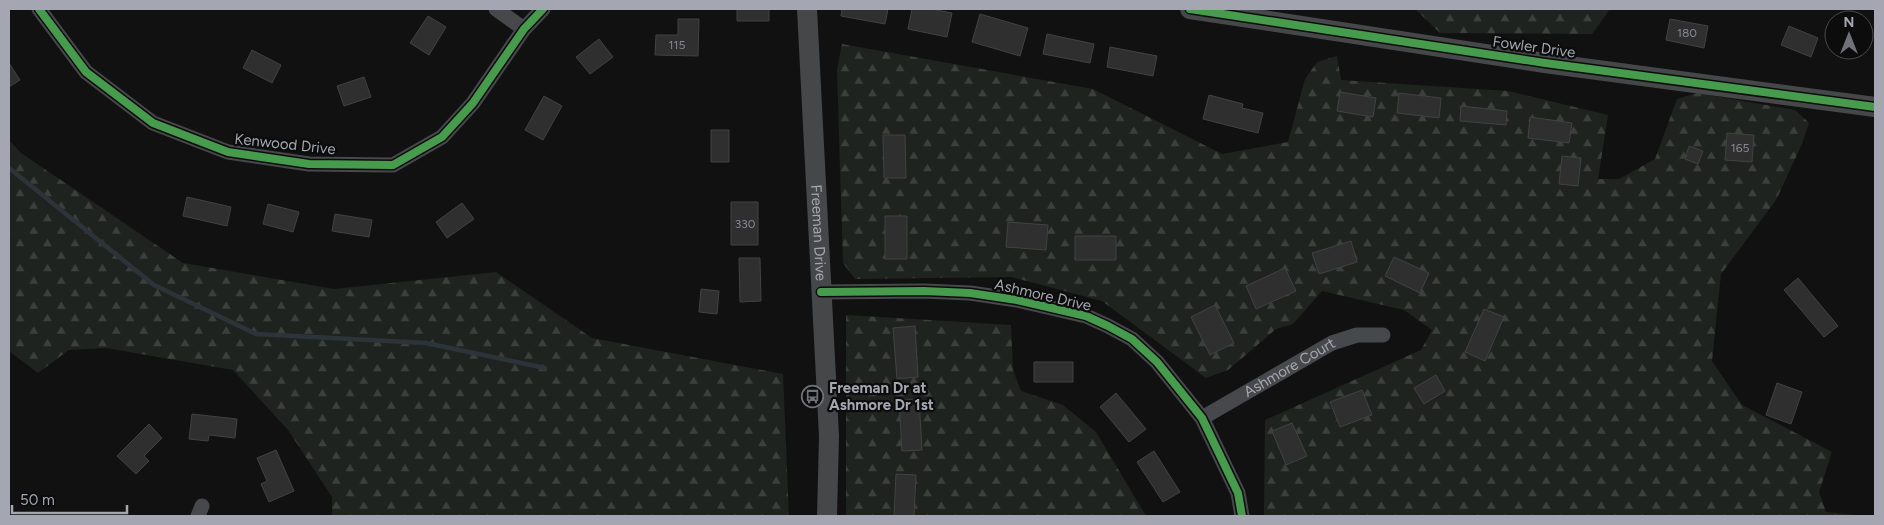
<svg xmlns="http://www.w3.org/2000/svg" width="1884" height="525" font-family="Figtree,sans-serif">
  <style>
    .forest { fill: url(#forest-firs) }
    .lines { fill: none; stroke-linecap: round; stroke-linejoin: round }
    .stream { stroke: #2d3439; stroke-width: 4.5 }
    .building { fill: #2f2f30; stroke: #414245 }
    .street { stroke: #47484b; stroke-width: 15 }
    .secondary { stroke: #464749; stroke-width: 20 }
    .cycleway-casing { stroke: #0c0c0d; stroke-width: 11 }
    .cycleway { stroke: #469c4c; stroke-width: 8 }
    .labels { text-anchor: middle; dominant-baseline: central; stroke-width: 4.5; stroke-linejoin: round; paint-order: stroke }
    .number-label { font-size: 12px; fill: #878991 }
    .street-label { font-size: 15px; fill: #a4a7b1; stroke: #0c0c0d }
    .poi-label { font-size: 15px; font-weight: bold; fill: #a4a7b1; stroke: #0c0c0d; text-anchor: start }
  </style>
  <defs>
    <pattern id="forest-firs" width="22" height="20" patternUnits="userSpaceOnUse" patternTransform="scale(1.25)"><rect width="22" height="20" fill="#1e231f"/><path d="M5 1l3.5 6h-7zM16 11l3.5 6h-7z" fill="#3c403d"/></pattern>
  </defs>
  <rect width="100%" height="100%" fill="#111112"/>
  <!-- forest -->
  <path class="forest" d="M1415 9H1610L1592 34 1440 33Z
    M842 44 1093 89 1222 154 1288 142 1305 79 1317 62 1337 56 1341 80 1508 91 1608 115 1598 179H1619L1655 159 1677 99 1697 93 1795 110 1809 123 1802 144 1776 200 1721 274 1712 361 1742 405 1832 452 1819 492 1826 512 1867 516H1264L1265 420 1421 350 1432 330 1404 310 1322 291 1293 324 1276 329 1228 370 1206 378 1102 301 1011 277 855 279 843 263 837 70Z
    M9 140 21 153 183 263 334 289 496 272 592 338 783 374 789 516H332V497L288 430 233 370 106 348 69 350 38 373 9 351Z
    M846 315 1011 325 1013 370 1021 391 1063 405 1096 432 1146 516H846Z"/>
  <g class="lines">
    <!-- stream -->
    <path class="stream" d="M9 168 154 285 256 334 426 343 545 368"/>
  </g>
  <!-- building -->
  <path class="building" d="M737 9H769V21H737Z
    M842 9H888L885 24 841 16Z
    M912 9H931L952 13 947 37 908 29Z
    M980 14 1028 28 1020 56 972 42Z
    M428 16 446 27 429 55 410 43Z
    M678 19H699L698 56 655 55 656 35H678Z
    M1670 19 1708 26 1704 48 1666 40Z
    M1789 26 1818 38 1811 57 1781 45Z
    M1047 34 1094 44 1090 63 1043 54Z
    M599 39 613 57 590 74 576 57Z
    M1110 47 1157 56 1153 76 1107 67Z
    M252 50 281 65 272 83 243 68Z
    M9 63 20 80 9 87Z
    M364 77 371 97 344 106 337 86Z
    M1340 92 1376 98 1373 117 1337 111Z
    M1399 93 1441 98 1439 118 1397 113Z
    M1209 95 1243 104 1242 108 1263 113 1258 133 1203 119Z
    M544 96 562 106 543 140 525 130Z
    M1461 106 1507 111 1506 125 1460 121Z
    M1530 117 1572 123 1569 143 1528 138Z
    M711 130H729V162H711Z
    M1727 133 1754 135 1752 162 1725 160Z
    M883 135H905L906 178H884Z
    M1689 146 1703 151 1698 164 1685 159Z
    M1562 156 1581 158 1578 186 1559 184Z
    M187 197 231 207 227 226 183 216Z
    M731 202H758V245H731Z
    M462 203 474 219 447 238 436 222Z
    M268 204 299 212 293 232 263 224Z
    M335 214 372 220 369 237 332 231Z
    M885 216H907V259H885Z
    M1008 222 1048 225 1046 250 1006 247Z
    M1075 236H1116V260H1075Z
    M1351 241 1357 262 1319 274 1312 253Z
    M1394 257 1429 273 1420 293 1385 276Z
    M739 258H760L761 301 740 302Z
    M1285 268 1296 291 1256 309 1246 286Z
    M1798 278 1838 326 1824 337 1784 290Z
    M701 289 719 291 717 314 699 312Z
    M1215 305 1234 343 1210 355 1191 317Z
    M1484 309 1504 317 1485 361 1465 352Z
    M915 326 918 377 897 379 893 328Z
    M1034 362H1073V382H1034Z
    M1436 375 1445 391 1424 404 1414 388Z
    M1777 383 1802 392 1791 424 1766 415Z
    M1362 390 1372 415 1340 427 1330 402Z
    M1116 393 1146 429 1129 442 1100 407Z
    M919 399 922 450 902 451 899 400Z
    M192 414 237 419 235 438 209 435 208 441 189 439Z
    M1292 423 1307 456 1286 465 1272 431Z
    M149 424 162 438 144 456 149 461 136 474 117 456Z
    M276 450 294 491 269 502 261 484 267 481 257 458Z
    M1154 451 1180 492 1163 502 1137 462Z
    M896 474 916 475 914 516H894Z"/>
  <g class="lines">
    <!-- street -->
    <g class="street">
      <path d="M39 9 86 72 153 123 228 152 309 164 393 165 442 137 473 103 524 29 543 9"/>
      <path d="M496 9 524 29"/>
      <path d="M821 292 924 291 970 293 1017 300 1086 316 1108 326 1132 339 1157 362 1202 418 1238 493 1242 516"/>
      <path id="s1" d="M1202 418 1332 343 1357 335H1383"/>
      <path d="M198 516 202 506"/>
    </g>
    <!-- secondary -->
    <g class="secondary">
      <path id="s2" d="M807 9 829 436 827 516"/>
      <path d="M1190 9 1545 63 1875 107"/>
    </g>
    <defs>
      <path id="cycleway" d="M39 9 86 72 153 123 228 152 309 164 393 165 442 137 473 103 524 29 543 9
        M1190 9 1545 63 1875 107
        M821 292 924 291 970 293 1017 300 1086 316 1108 326 1132 339 1157 362 1202 418 1238 493 1242 516"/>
    </defs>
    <!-- cycleway casing -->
    <use href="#cycleway" class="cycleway-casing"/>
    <!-- cycleway -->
    <use href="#cycleway" class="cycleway"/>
  </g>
  <!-- icons -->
  <defs>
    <symbol id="bus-ring" viewBox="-11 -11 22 22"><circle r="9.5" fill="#0c0c0d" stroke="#717279" stroke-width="1.5"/><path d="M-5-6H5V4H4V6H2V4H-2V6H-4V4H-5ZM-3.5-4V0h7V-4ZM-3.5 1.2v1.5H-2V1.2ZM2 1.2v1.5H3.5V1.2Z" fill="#717279"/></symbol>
  </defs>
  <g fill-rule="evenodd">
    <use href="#bus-ring" x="800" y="384" width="25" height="25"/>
  </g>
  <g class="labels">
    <!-- number labels -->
    <g class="number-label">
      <text x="1687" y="33">180</text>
      <text x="677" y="45">115</text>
      <text x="1740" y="148">165</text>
      <text x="745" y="224">330</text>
    </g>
    <!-- street labels -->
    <g class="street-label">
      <text transform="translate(1534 47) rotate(8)">Fowler Drive</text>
      <text transform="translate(285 144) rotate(6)">Kenwood Drive</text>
      <text stroke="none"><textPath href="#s2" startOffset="224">Freeman Drive</textPath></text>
      <text transform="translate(1043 295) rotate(13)">Ashmore Drive</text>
      <text stroke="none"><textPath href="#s1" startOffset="101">Ashmore Court</textPath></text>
    </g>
    <!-- poi labels -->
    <g class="poi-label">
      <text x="829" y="388">Freeman Dr at<tspan x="829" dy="17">Ashmore Dr 1st</tspan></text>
    </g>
  </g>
  <!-- border -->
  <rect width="1884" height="525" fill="none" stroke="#a4a7b1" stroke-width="20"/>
  <!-- north arrow -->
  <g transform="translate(1849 35)"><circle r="24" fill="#0c0c0d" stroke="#494a4f"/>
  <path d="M0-4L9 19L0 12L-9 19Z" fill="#717279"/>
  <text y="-8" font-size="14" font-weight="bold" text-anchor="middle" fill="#a4a7b1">N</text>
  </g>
  <!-- scale -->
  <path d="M12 505v8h115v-8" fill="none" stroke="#a4a7b1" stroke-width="2.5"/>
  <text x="20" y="505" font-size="15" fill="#a4a7b1" stroke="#0c0c0d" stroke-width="4" paint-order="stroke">50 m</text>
</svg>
